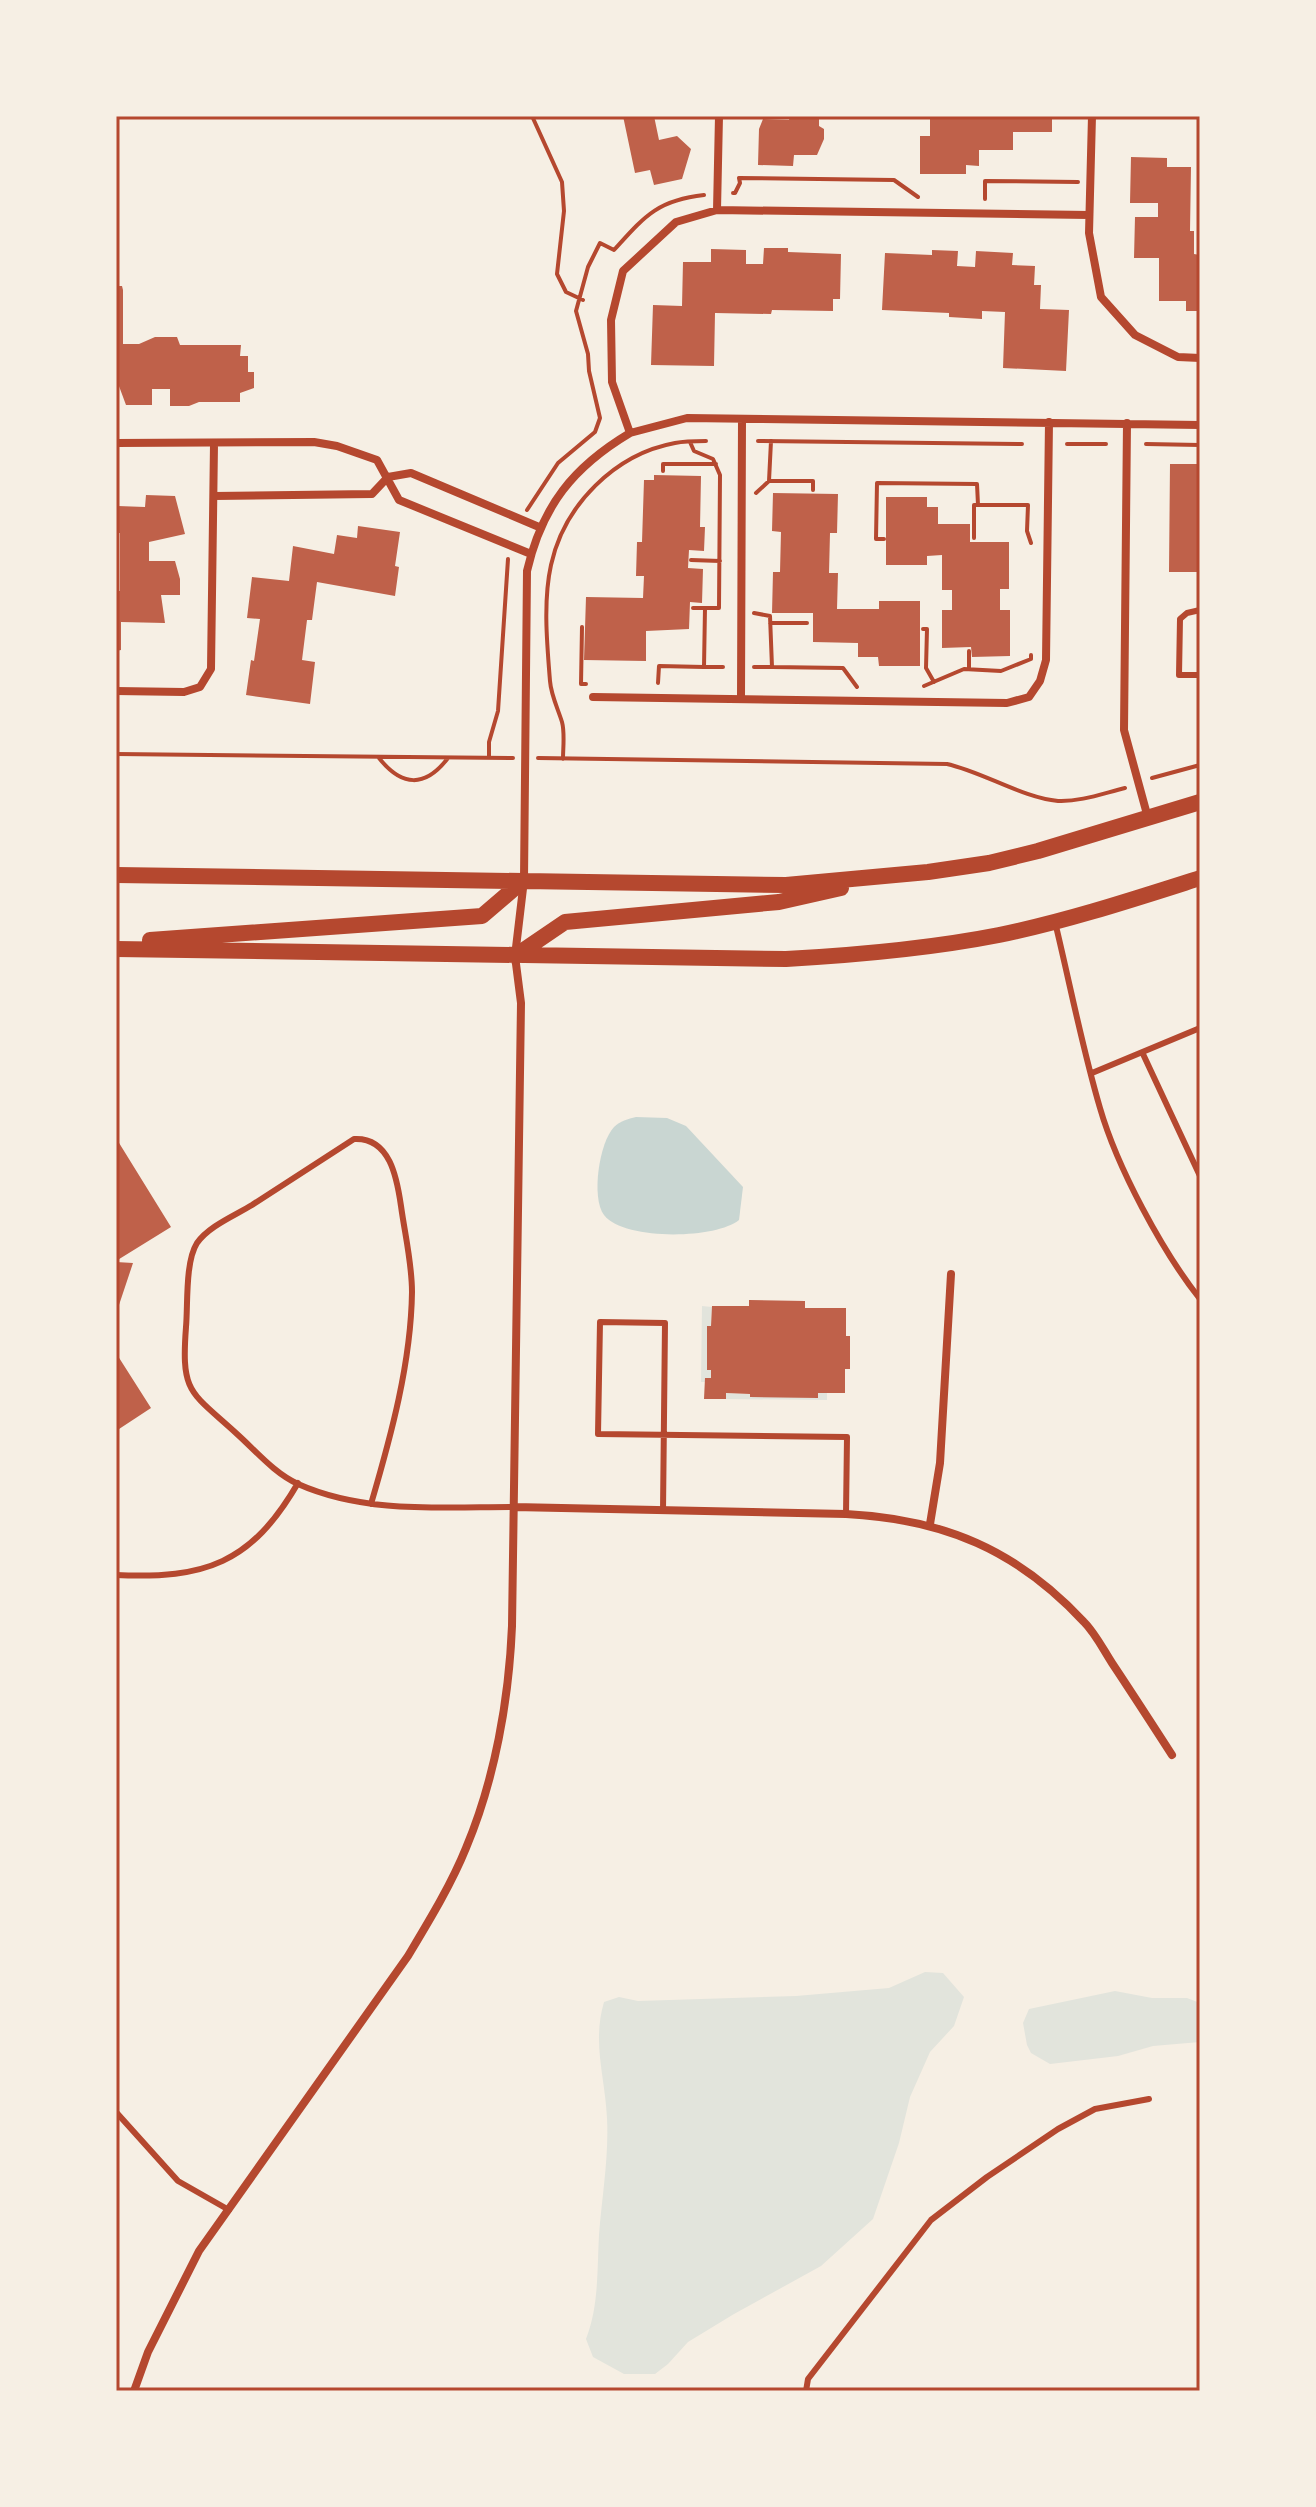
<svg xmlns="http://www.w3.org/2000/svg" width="1316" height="2507" font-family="'Noto Sans',sans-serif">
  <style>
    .green { fill: #e2e4dc }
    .water { fill: #c9d6d2 }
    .building { fill: #bf614a }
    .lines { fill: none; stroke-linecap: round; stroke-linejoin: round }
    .path { stroke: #b5482f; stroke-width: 4 }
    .service { stroke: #b5482f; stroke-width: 6 }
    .minor { stroke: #b5482f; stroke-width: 8 }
    .secondary { stroke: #b5482f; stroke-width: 16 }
    .neatline { fill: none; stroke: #b5482f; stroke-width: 3 }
  </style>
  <rect width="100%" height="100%" fill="#f6efe4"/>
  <!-- green -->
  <path class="green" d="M702 1306 712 1307 711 1326H707V1370H711V1378H705V1382H701Z
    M726 1393 818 1398V1393H827V1400L726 1399Z
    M925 1972 943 1973 964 1997 954 2026 930 2052 910 2097 899 2143 873 2219 821 2266 734 2314 688 2342 668 2364 655 2374H624L593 2357 586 2339C599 2306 597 2270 599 2235 602 2196 609 2157 607 2118 605 2076 592 2043 604 2002L619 1997 638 2001 796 1996 889 1988Z
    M1115 1991 1152 1998H1187L1200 2003V2042L1153 2046 1118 2056 1050 2064 1031 2053 1027 2045 1023 2023 1029 2009Z"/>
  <!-- water -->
  <path class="water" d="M636 1117 667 1118 686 1126 743 1187 739 1220C716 1239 624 1241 604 1215 591 1198 599 1143 614 1127 620 1121 628 1119 636 1117Z"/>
  <!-- building -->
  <path class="building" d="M623 116H654L659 140 677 136 691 149 682 179 654 185 650 170 635 173Z
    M790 116H819V126L824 129V139L817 155H794L793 166 758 165 759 129 763 119 789 120Z
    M930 116H1052V132H1013V150H979V166L966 165V174H920V136H930Z
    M1131 157 1167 158V167H1191L1190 231H1194V254L1200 255V311H1186V301H1159V258H1134L1135 217H1158V203H1130Z
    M764 248H788V252L841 254 840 299H833V311L772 310 771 314 715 313 714 366 651 365 653 305 682 306 683 262H711V249L746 250V264H763Z
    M932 250 958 251 957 266 975 267 976 251 1013 253 1012 265 1035 266 1034 285H1041L1040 309 1069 310 1066 371 1003 368 1005 312 982 311V319L949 317V313L882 310 885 253 932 255Z
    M116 286H122L123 290V344H139L155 337H177L180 345H241L240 356H248V372H254V388L240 393V402H199L189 406H170V389H152V405H126L116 378Z
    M1170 464H1200V572H1169Z
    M654 475 701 476 700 527H705L704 551 689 550 688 568 703 569 702 603 690 602 689 629 646 631V661L584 660 586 597 643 598 644 576H636L637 542H642L644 480H654Z
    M773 493 838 494 837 533H830L829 573H838L837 609H879V601H920V666H879L878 657H858V643L813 642V613H772L773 572H780L781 532 772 531Z
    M146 495 175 496 185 534 149 542V561H175L180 579V595H161L165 623 121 622V650L116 651V591H120V533H118V506L145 507Z
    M886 497H927V507H938V524H970V542H1009V589H1000V610H1010V656L972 657 971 647 942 648V610H952V590H942V555L927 556V565H886Z
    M358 526 400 532 395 566 399 567 395 596 317 582 312 620H307L302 660 315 662 310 704 246 695 251 660 254 661 260 619 247 618 252 577 289 581 293 546 334 554 337 535 357 538Z
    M116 1138 171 1227 116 1261Z
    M116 1262 133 1263 117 1311H116Z
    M749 1300 805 1301V1308H846V1336H850V1369H845V1393H818V1398L750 1397V1394L726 1393V1399H704L705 1378H711V1370H707V1326H711L712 1306H749Z
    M116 1353 151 1408 116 1431Z"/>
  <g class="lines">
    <!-- path -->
    <path class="path" d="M532 116 562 182 564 211 557 274 566 292 583 300
      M733 193H735L740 183 739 178 894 180 918 197
      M985 199V181L1078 182
      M758 441 1022 444
      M1067 444H1106
      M1146 444 1200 445
      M663 471V464H716
      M769 481H813V490
      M756 493 769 481 771 441
      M527 510 558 463 595 432 600 418 589 371 588 354 576 311 588 267 600 243 614 250C644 217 657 200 704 195
      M974 538V505H1028L1027 531 1031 543
      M884 539H876L877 483 977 484 978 505
      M691 560 720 561
      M693 608H705
      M754 613 770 616 772 667 843 668 857 687
      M770 623H807
      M582 627 581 684H586
      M923 629H927L926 668 934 682
      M704 667H723
      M754 667H772
      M969 669V651
      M658 683 659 666 704 667 705 608H719L720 475 713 459 694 451 690 442
      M924 686 964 669 1001 671 1031 659V655
      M116 754 513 758
      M379 758C402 787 425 788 448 758
      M489 758V742L498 711 508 559
      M538 758 947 764C983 772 1023 798 1058 801 1080 802 1104 793 1125 788
      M563 759C563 747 565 733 562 722 558 709 551 695 550 681 547 644 543 601 551 565 564 505 615 454 675 443 685 441 696 441 706 441
      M1152 778 1200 765"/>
    <!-- service -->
    <path class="service" d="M1200 610 1187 613 1180 619 1179 675H1200
      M1055 922C1070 984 1082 1047 1100 1108 1117 1167 1162 1251 1200 1299
      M1143 1054 1200 1176
      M1092 1073 1200 1028
      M371 1504C391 1436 411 1363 412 1292 412 1263 405 1235 401 1206 397 1178 390 1137 354 1139 320 1161 286 1183 252 1205 234 1216 209 1226 197 1243 185 1262 188 1305 186 1327 181 1394 190 1391 237 1434 256 1451 274 1473 298 1484 365 1514 443 1507 514 1507
      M663 1511 665 1323 600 1322 598 1434 847 1437 846 1514
      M116 1575C205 1579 251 1564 298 1483
      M116 2112 178 2181 229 2210
      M806 2391 808 2379 931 2220 987 2177 1058 2129 1095 2109 1149 2099"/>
    <!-- minor -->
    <path class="minor" d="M1092 116 1089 233 1101 297 1135 335 1178 357 1200 358
      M717 210 1089 215
      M1127 423 1124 730 1148 818
      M630 433 687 418 1200 425
      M116 443 314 442 337 446 377 460 399 500 531 554
      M214 496 372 494 388 477 411 473 539 527
      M116 691 184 692 200 687 211 669 214 444
      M593 697 1007 703 1029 697 1040 681 1046 660 1049 422
      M741 699 742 419
      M514 1507 846 1514C944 1519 1017 1550 1084 1622 1095 1633 1103 1649 1112 1663 1132 1693 1152 1724 1172 1755
      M930 1524 940 1463 951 1274
      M134 2391 148 2352 199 2251 408 1956C429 1921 451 1885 466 1848 495 1779 509 1699 512 1626L521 1003 515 956 524 880 527 571C542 506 573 467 630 433L612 382 611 320 623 271 676 222 717 210 719 116"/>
    <!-- secondary -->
    <path class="secondary" d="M116 875 786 885 928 872 989 863 1038 851 1200 802
      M150 940 482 916 524 880
      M116 949 786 959C858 955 928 949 999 935 1067 921 1134 899 1200 878
      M515 956 565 922 779 902 841 888"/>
  </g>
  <!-- border -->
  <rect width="1316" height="2507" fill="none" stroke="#f6efe4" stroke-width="236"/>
  <rect x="118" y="118" width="1080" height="2271" class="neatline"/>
</svg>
